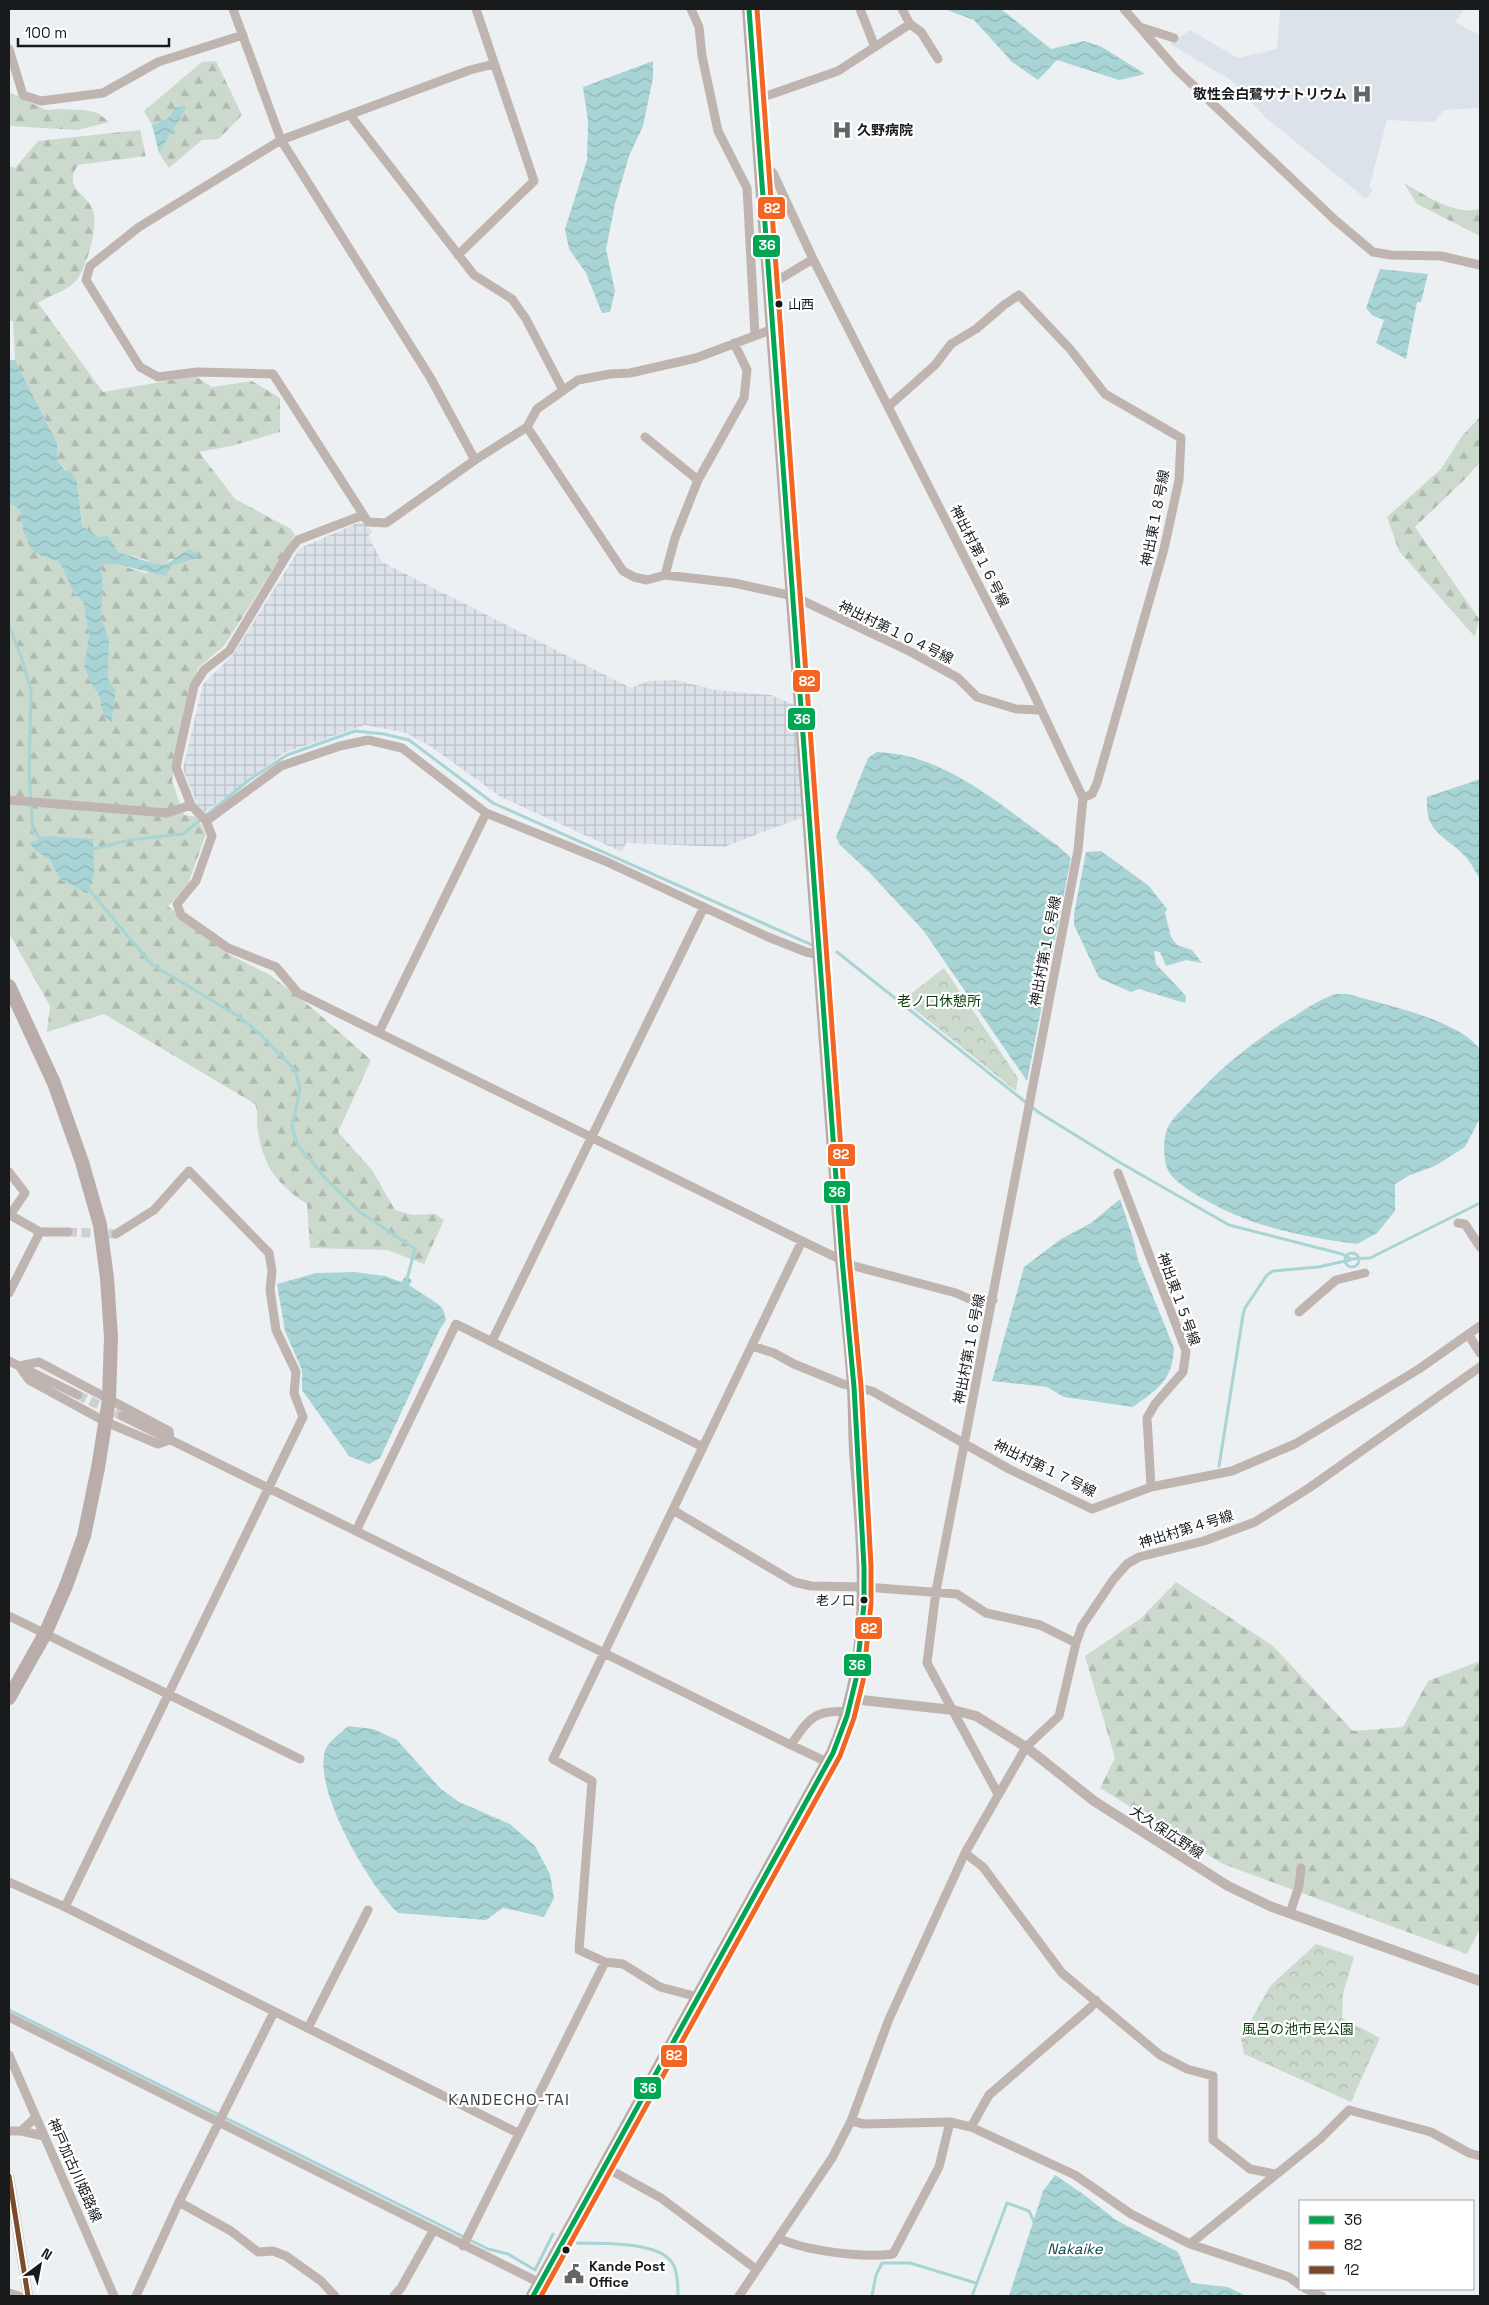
<svg xmlns="http://www.w3.org/2000/svg" width="1489" height="2305" font-family="'Space Grotesk','Noto Sans JP',sans-serif">
  <style>
    .built { fill: #dbe2e9 }
    .industrial { fill: url(#industrial-grid) }
    .forest { fill: url(#forest-firs); fill-rule: evenodd }
    .park { fill: url(#park-crowns) }
    .water { fill: url(#water-waves) }
    .lines { fill: none; stroke-linecap: round; stroke-linejoin: round }
    .stream { stroke: #a8d4d5; stroke-width: 3 }
    .minor-tunnel { stroke: #cdd0d3; stroke-width: 9; stroke-dasharray: 9 4.5; stroke-linecap: butt }
    .minor { stroke: #c0b4b0; stroke-width: 9 }
    .tertiary { stroke: #c0b4b0; stroke-width: 10 }
    .trunk { stroke: #baada9; stroke-width: 14 }
    .bus-1-casing { stroke: #fff; stroke-width: 9 }
    .bus-2-casing { stroke: #fff; stroke-width: 9 }
    .bus-3-casing { stroke: #fff; stroke-width: 9 }
    .bus-1 { stroke: #00a651; stroke-width: 5 }
    .bus-2 { stroke: #f26522; stroke-width: 5 }
    .bus-3 { stroke: #7a4b2a; stroke-width: 5 }
    .bus-dot { fill: #181a1c; stroke: #fff; stroke-width: 2 }
    .labels { text-anchor: middle; dominant-baseline: central; stroke-width: 4.5; stroke-linejoin: round; paint-order: stroke }
    .bus-label { font-size: 13px; fill: #181a1c; stroke: #fff; text-anchor: start }
    .poi-label { font-size: 14px; font-weight: bold; fill: #181a1c; stroke: #fff; text-anchor: start }
    .street-label { font-size: 14px; fill: #181a1c; stroke: #fff }
    .park-label { font-size: 14px; fill: #0a3c0b; stroke: #fff }
    .water-label { font-size: 15px; font-style: italic; fill: #11494a; stroke: #fff }
    .quarter-label { font-size: 16px; letter-spacing: 1px; fill: #3b4145; stroke: #fff }
    .line-badge { stroke: #fff; stroke-width: 2 }
    .badge-label { font-size: 14px; text-anchor: middle; font-weight: bold; fill: #fff }
  </style>
  <defs>
    <pattern id="industrial-grid" width="8" height="8" patternUnits="userSpaceOnUse" patternTransform="scale(1.25)"><rect width="8" height="8" fill="#dbe2e9"/><path d="M0 4h8M4 0v8" fill="none" stroke="#bbc1c7"/></pattern>
    <pattern id="forest-firs" width="22" height="20" patternUnits="userSpaceOnUse" patternTransform="scale(1.25)"><rect width="22" height="20" fill="#cbdacc"/><path d="M5 1l3.5 6h-7zM16 11l3.5 6h-7z" fill="#aebaaf"/></pattern>
    <pattern id="park-crowns" width="20" height="18" patternUnits="userSpaceOnUse" patternTransform="scale(1.25)"><rect width="20" height="18" fill="#cbdacc"/><path d="M2 6a3 3 0 1 1 6 0M12 15a3 3 0 1 1 6 0" fill="none" stroke="#aebaaf"/></pattern>
    <pattern id="water-waves" width="16" height="10" patternUnits="userSpaceOnUse" patternTransform="scale(1.25)"><rect width="16" height="10" fill="#a8d4d5"/><path d="M0 5q4-4 8 0t8 0" fill="none" stroke="#90b5b6"/></pattern>
  </defs>
  <rect width="100%" height="100%" fill="#edf0f3"/>
  <!-- built -->
  <path class="built" d="M1280 9H1464L1455 22 1480 35V108L1444 110 1434 122 1387 120 1369 188 1373 190 1366 199 1265 117 1231 80 1170 44 1190 30 1238 58 1277 49Z"/>
  <!-- industrial -->
  <path class="industrial" d="M360 522 373 531 368 536 382 562 631 688 648 681 676 680 715 690 771 695 795 705 803 817 724 847 626 843 622 852 501 797 430 746 406 733 365 725 284 753 204 813 197 804 183 769 203 684 233 655 300 548Z"/>
  <!-- forest -->
  <path class="forest" d="M216 61 242 115 219 139 202 140 169 168 159 153 186 109H174L168 118 152 125 144 111 202 62Z
    M9 92 46 110 61 109 84 110 98 113 109 122 77 130 9 126Z
    M140 130 146 156 78 165C62 189 87 192 93 211 99 226 86 270 75 282 66 291 49 296 38 303L103 392 195 376 212 387 252 381 280 398V432L231 446 199 452 235 499 291 529 295 535 224 646 198 668 191 687 182 724 172 781 184 815 197 817 206 834 188 884 168 906 228 954 270 975 312 1008 371 1060 338 1132 372 1170 395 1210 413 1215 435 1214 444 1220 424 1264 387 1250 310 1248 307 1204C277 1185 263 1165 258 1131 256 1121 259 1113 255 1104L104 1014 47 1032 50 1006 9 933V506L13 505 20 510 23 530 41 556 57 561 62 567 74 593 83 602 89 634 84 666 92 686 99 695 103 715 110 724 116 690 108 680 109 639 101 617 103 586 101 567 103 564H115L146 573 194 559H171L165 564 157 566 144 559 118 552 112 541 99 537 82 526 77 482 58 461 57 443 15 360 13 321H9V166L15 168 38 141ZM49 859 87 894 60 879Z
    M1404 183C1425 195 1455 216 1480 209V236L1417 204Z
    M1479 418 1480 462 1464 480 1415 527 1479 619 1475 637 1399 551 1387 517 1441 469 1462 436Z
    M1176 1582 1273 1646 1353 1731 1403 1727 1428 1681 1480 1661V1929L1467 1954 1223 1864 1100 1788 1115 1758 1085 1656 1140 1619Z"/>
  <!-- park -->
  <path class="park" d="M944 968 1018 1078 1016 1091 903 1000Z
    M1316 1944 1354 1957 1343 1994 1342 2018 1380 2038 1351 2102 1244 2054 1241 2038 1270 1986Z"/>
  <!-- water -->
  <path class="water" d="M944 9H1001L1051 49 1084 41 1102 47 1145 74 1119 80 1057 60 1038 80 1012 62 974 20Z
    M653 61V78L643 126 629 156 615 204 606 249 615 291 610 312 602 313 586 273 569 249 565 229 587 160 588 121 583 87Z
    M185 105 186 109 159 153 152 125 168 118 174 109Z
    M1380 269 1428 274 1421 302H1417L1406 359 1376 343 1384 320 1373 316 1366 308Z
    M9 360H15L57 443 58 461 65 470 72 472 77 482 82 526 99 537 107 536 112 541 118 552C127 554 158 567 165 564 173 561 181 554 189 549L199 554 194 559 171 566 166 576 115 564H103L101 567 103 586 101 617 109 639 108 680 116 690 111 724 103 715 99 695 92 686 84 666 89 634 83 602 74 593 62 567 57 561 41 556 31 549 23 530 20 510 13 505 9 506Z
    M877 752C946 754 1002 807 1057 845L1071 858 1027 1081 923 930 869 872 840 845 836 837 868 758Z
    M1480 779V879C1475 872 1471 862 1465 856 1443 833 1425 834 1427 797Z
    M46 836 93 839 94 874 87 894 60 879 49 859 36 851 30 843Z
    M1101 851 1149 886 1167 909 1165 913 1171 937 1177 945 1192 950 1202 963 1186 960 1166 966 1160 952 1154 951 1156 964 1186 996 1185 1003 1139 989 1131 992 1099 978 1074 925V914L1086 852Z
    M1336 994H1348C1385 1005 1457 1019 1480 1049V1118L1465 1147 1435 1166 1408 1176 1395 1184V1211L1377 1233 1357 1244C1325 1240 1291 1234 1260 1224 1239 1218 1174 1189 1167 1168 1163 1158 1163 1137 1168 1127 1173 1117 1183 1109 1190 1101 1221 1067 1254 1040 1293 1017 1307 1008 1320 999 1336 994Z
    M1120 1199 1133 1238 1138 1260 1174 1348C1172 1382 1158 1388 1133 1407L1064 1397 1047 1387 992 1381 1024 1267 1061 1239 1091 1223Z
    M355 1272 385 1276 401 1282 406 1276 412 1280 409 1285 438 1304 443 1309 446 1320 440 1329 380 1458 369 1464 349 1456 302 1390V1370L285 1331 277 1284 316 1273Z
    M348 1726 373 1729 397 1740 441 1789 459 1802 510 1824 535 1846 550 1874 554 1898 544 1917 503 1908 486 1920 398 1913C369 1885 317 1796 324 1755 326 1742 339 1735 348 1726Z
    M1055 2175 1083 2194 1116 2220 1178 2252 1191 2283 1228 2287 1246 2296H1009L1043 2191Z"/>
  <g class="lines">
    <!-- stream -->
    <path class="stream" d="M9 626 22 659 31 690 29 775 33 831 43 841
      M90 850 130 840 183 834 249 780 287 755 355 731 384 734 409 740 493 803 812 945
      M87 887 151 964 238 1016 258 1032 295 1070 300 1089 292 1127 297 1144 326 1179 360 1212 415 1249 407 1279
      M837 952 1038 1112 1119 1162 1229 1225 1342 1254 1351 1259 1370 1258 1480 1203
      M1345 1260a7 7 0 1 1 14 0a7 7 0 1 1-14 0Z
      M1219 1466 1243 1315 1245 1308 1267 1275 1273 1271 1318 1267 1350 1260
      M9 2010 488 2249 508 2254 535 2270 553 2234
      M577 2243C601 2244 663 2240 674 2266 678 2275 678 2286 678 2296
      M872 2296 876 2275 882 2263H910L976 2283
      M972 2296 1007 2203 1029 2211 1035 2224"/>
    <!-- minor-tunnel -->
    <path class="minor-tunnel" d="M68 1232 116 1234
      M78 1395 122 1416"/>
    <!-- minor -->
    <path class="minor" d="M233 9 281 140 430 377 475 460
      M691 9 699 27 702 56 718 131 747 188 755 335
      M860 9 875 47
      M902 9 910 24
      M1124 9 1176 69 1335 220 1373 252 1391 255 1441 256 1480 265
      M1143 28 1174 38
      M9 49 23 95 41 101 103 93 158 62 243 35
      M494 64 470 70 281 140 139 227 90 266 86 280 140 367 158 377 197 372 273 374 368 522 386 523 475 460 527 427 537 409 578 380 610 374 630 373 696 358 773 329
      M755 100 838 71 910 24 921 32 938 59
      M350 115 474 275 512 299 526 319 563 390
      M761 163 773 173 813 259 1029 684 1083 798 1078 850 936 1591 927 1663 998 1794
      M458 255 534 181 476 9
      M770 285 813 259
      M889 406 935 365 951 344 976 329 1004 305 1019 295 1070 349 1105 394 1181 438 1179 480 1164 549 1097 783 1092 794 1083 798
      M527 427 623 571 634 577 647 580 665 575 734 583 793 596 911 652 958 678 977 697 1016 709 1040 710
      M645 437 698 480
      M363 515 298 540 290 550 229 651 204 670 194 686 176 767 191 805 206 821 212 836 196 881 177 904 181 915 228 948 276 967 298 993 802 1241 854 1266 956 1293 978 1303 993 1300
      M665 575 675 538 698 480 744 398 747 370 734 343
      M9 800 167 813 191 805
      M206 821 281 766 340 746 368 740 402 748 486 813 605 861 768 937 806 952 820 955
      M379 1032 486 813
      M9 1172 25 1193 10 1215 40 1232
      M1118 1173 1186 1351 1183 1372 1155 1404 1147 1418 1151 1487
      M1458 1223 1465 1224 1480 1247
      M9 1293 40 1232H68
      M1299 1312 1336 1280 1365 1273
      M1468 1334 1480 1353
      M492 1341 704 907
      M752 1346 774 1353 794 1364 843 1384 872 1391 1009 1469 1092 1509 1151 1487 1232 1471 1295 1444 1419 1369 1480 1326
      M9 1361 78 1395
      M39 1362 169 1431 170 1440 158 1444 106 1422 29 1380 19 1366Z
      M122 1416 791 1745C809 1718 815 1709 849 1712
      M673 1510 794 1582 811 1586 865 1587 957 1594 986 1613 1040 1625 1076 1643
      M356 1531 456 1324 703 1447
      M9 1616 300 1759
      M791 1745 829 1763
      M965 1853 983 1867 1062 1973 1160 2055 1187 2069 1213 2076V2140L1250 2169 1275 2174
      M9 1882 65 1907 518 2133
      M65 1907 303 1417 294 1393 296 1372 276 1330 270 1290 272 1271 269 1253 189 1171 154 1210 116 1234
      M1290 1913 1299 1886 1301 1868
      M698 1997 660 1987 623 1964 605 1962 579 1950 592 1781 553 1759 802 1241
      M9 2017 540 2283
      M308 2028 368 1910
      M9 2055 114 2296
      M851 2121 864 2124 950 2122 971 2127 1075 2175 1131 2214 1190 2244 1289 2277 1300 2285
      M971 2127 989 2095 1091 2007 1096 2000
      M9 2131H21L36 2117
      M21 2131 44 2136
      M605 2167 661 2198 756 2269
      M179 2202 231 2231 258 2252 273 2251 286 2256 321 2281 335 2296
      M778 2238C806 2251 862 2258 893 2254L939 2167 950 2122
      M1190 2244 1320 2139 1349 2110 1431 2132 1469 2153 1480 2156
      M463 2246 605 1962
      M1306 2289 1322 2296
      M9 2293 19 2296
      M136 2296 179 2202 274 2012
      M394 2296 401 2288 433 2231
      M739 2296 832 2158 851 2121 889 2019 965 1853 1026 1747 1059 1716 1076 1643 1082 1626 1113 1580 1127 1564 1139 1557 1204 1541 1255 1522 1309 1488 1480 1367"/>
    <!-- tertiary -->
    <path class="tertiary" d="M852 1699 953 1710 976 1716 1026 1747 1094 1801 1228 1886 1272 1907 1480 1981
      M9 2176 28 2296"/>
    <!-- trunk -->
    <path class="trunk" d="M9 986 54 1083 82 1162 100 1225 107 1278 111 1337 109 1399 98 1468 84 1536 66 1586 45 1634 9 1698
      M533 2296 833 1753C876 1654 864 1556 856 1451 855 1430 855 1408 854 1387 851 1344 846 1302 842 1259L749 9"/>
    <defs>
      <path id="bus-1" d="M533 2296 833 1753 847 1716 856 1679 864 1604V1567L854 1387 842 1259 749 9"/>
      <path id="bus-2" d="M541 2296 840 1756 854 1718 863 1681 871 1604V1566L861 1386 849 1258 757 9"/>
      <path id="bus-3" d="M9 2176 28 2296"/>
    </defs>
    <!-- bus-1 casing -->
    <use href="#bus-1" class="bus-1-casing"/>
    <!-- bus-2 casing -->
    <use href="#bus-2" class="bus-2-casing"/>
    <!-- bus-3 casing -->
    <use href="#bus-3" class="bus-3-casing"/>
    <!-- bus-1 -->
    <use href="#bus-1" class="bus-1"/>
    <!-- bus-2 -->
    <use href="#bus-2" class="bus-2"/>
    <!-- bus-3 -->
    <use href="#bus-3" class="bus-3"/>
  </g>
  <!-- icons -->
  <defs>
    <symbol id="hospital-bare" viewBox="-9 -9 18 18"><path d="M-5-5h3v3.5h4V-5h3V5h-3V1.5h-4V5h-3Z" fill="#636567" stroke="#fff" stroke-width="2.5" paint-order="stroke"/></symbol>
    <symbol id="civic-bare" viewBox="-9 -9 18 18"><path d="M-.6-6.5H3V-4.5H.6V-3L4-1V1h2V6H-6V1h2V-1L-.6-3ZM-1.2 2.5V6h2.4V2.5Z" fill="#636567" stroke="#fff" stroke-width="2.5" paint-order="stroke"/></symbol>
  </defs>
  <g fill-rule="evenodd">
    <use href="#hospital-bare" x="1348" y="80" width="28" height="28"/>
    <use href="#hospital-bare" x="828" y="116" width="28" height="28"/>
    <use href="#civic-bare" x="560" y="2260" width="28" height="28"/>
  </g>
  <!-- markers -->
  <g class="bus-dot">
    <circle cx="779" cy="304" r="4.5"/>
    <circle cx="864" cy="1600" r="4.5"/>
    <circle cx="566" cy="2250" r="4.5"/>
  </g>
  <g class="labels">
    <!-- bus labels -->
    <g class="bus-label">
      <text x="788" y="304">山西</text>
      <text x="855" y="1600" text-anchor="end">老ノ口</text>
    </g>
    <!-- poi labels -->
    <g class="poi-label">
      <text x="1347" y="94" text-anchor="end">敬性会白鷺サナトリウム</text>
      <text x="857" y="130">久野病院</text>
      <text x="589" y="2266">Kande Post<tspan x="589" dy="16">Office</tspan></text>
    </g>
    <!-- street labels -->
    <g class="street-label">
      <text transform="translate(1155 518) rotate(-79)">神出東１８号線</text>
      <text transform="translate(980 556) rotate(63)">神出村第１６号線</text>
      <text transform="translate(896 632) rotate(26)">神出村第１０４号線</text>
      <text transform="translate(1045 951) rotate(-79)">神出村第１６号線</text>
      <text transform="translate(1179 1299) rotate(70)">神出東１５号線</text>
      <text transform="translate(969 1349) rotate(-79)">神出村第１６号線</text>
      <text transform="translate(1045 1468) rotate(26)">神出村第１７号線</text>
      <text transform="translate(1186 1529) rotate(-17)">神出村第４号線</text>
      <text transform="translate(1167 1832) rotate(33)">大久保広野線</text>
      <text transform="translate(75 2170) rotate(66)">神戸加古川姫路線</text>
    </g>
    <!-- park labels -->
    <g class="park-label">
      <text x="939" y="1001">老ノ口休憩所</text>
      <text x="1298" y="2029">風呂の池市民公園</text>
    </g>
    <!-- water labels -->
    <g class="water-label">
      <text x="1075" y="2248">Nakaike</text>
    </g>
    <!-- quarter labels -->
    <g class="quarter-label">
      <text x="509" y="2099">KANDECHO-TAI</text>
    </g>
  </g>
  <g class="line-badge">
    <rect x="757" y="196" width="29" height="24" rx="5" fill="#f26522"/>
    <rect x="752" y="234" width="29" height="24" rx="5" fill="#00a651"/>
    <rect x="792" y="669" width="29" height="24" rx="5" fill="#f26522"/>
    <rect x="787" y="707" width="29" height="24" rx="5" fill="#00a651"/>
    <rect x="827" y="1143" width="29" height="24" rx="5" fill="#f26522"/>
    <rect x="823" y="1180" width="28" height="24" rx="5" fill="#00a651"/>
    <rect x="854" y="1616" width="29" height="24" rx="5" fill="#f26522"/>
    <rect x="843" y="1653" width="29" height="24" rx="5" fill="#00a651"/>
    <rect x="660" y="2044" width="28" height="24" rx="5" fill="#f26522"/>
    <rect x="633" y="2076" width="29" height="24" rx="5" fill="#00a651"/>
  </g>
  <g class="badge-label">
    <text x="772" y="213">82</text>
    <text x="767" y="250">36</text>
    <text x="807" y="686">82</text>
    <text x="802" y="724">36</text>
    <text x="841" y="1159">82</text>
    <text x="837" y="1197">36</text>
    <text x="869" y="1633">82</text>
    <text x="857" y="1670">36</text>
    <text x="674" y="2060">82</text>
    <text x="648" y="2093">36</text>
  </g>
  <!-- border -->
  <rect width="1489" height="2305" fill="none" stroke="#181a1c" stroke-width="20"/>
  <!-- legend -->
  <rect x="1299" y="2200" width="175" height="90" fill="#ffffff" stroke="#a3a3a4"/>
  <rect x="1309" y="2216" width="25" height="8" fill="#00a651" stroke="#a3a3a4"/>
  <text x="1344" y="2225" font-size="15" fill="#181a1c">36</text>
  <rect x="1309" y="2241" width="25" height="8" fill="#f26522" stroke="#a3a3a4"/>
  <text x="1344" y="2250" font-size="15" fill="#181a1c">82</text>
  <rect x="1309" y="2266" width="25" height="8" fill="#7a4b2a" stroke="#a3a3a4"/>
  <text x="1344" y="2275" font-size="15" fill="#181a1c">12</text>
  <!-- north arrow -->
  <g transform="translate(40 2265) rotate(32)" stroke="#ffffff" stroke-width="4" paint-order="stroke">
  <path d="M0-4L9 19L0 12L-9 19Z" fill="#181a1c"/>
  <text y="-8" font-size="14" font-weight="bold" text-anchor="middle" fill="#181a1c">N</text>
  </g>
  <!-- scale -->
  <path d="M18 38v8h151v-8" fill="none" stroke="#181a1c" stroke-width="2.5"/>
  <text x="25" y="38" font-size="15" fill="#181a1c" stroke="#ffffff" stroke-width="4" paint-order="stroke">100 m</text>
</svg>
